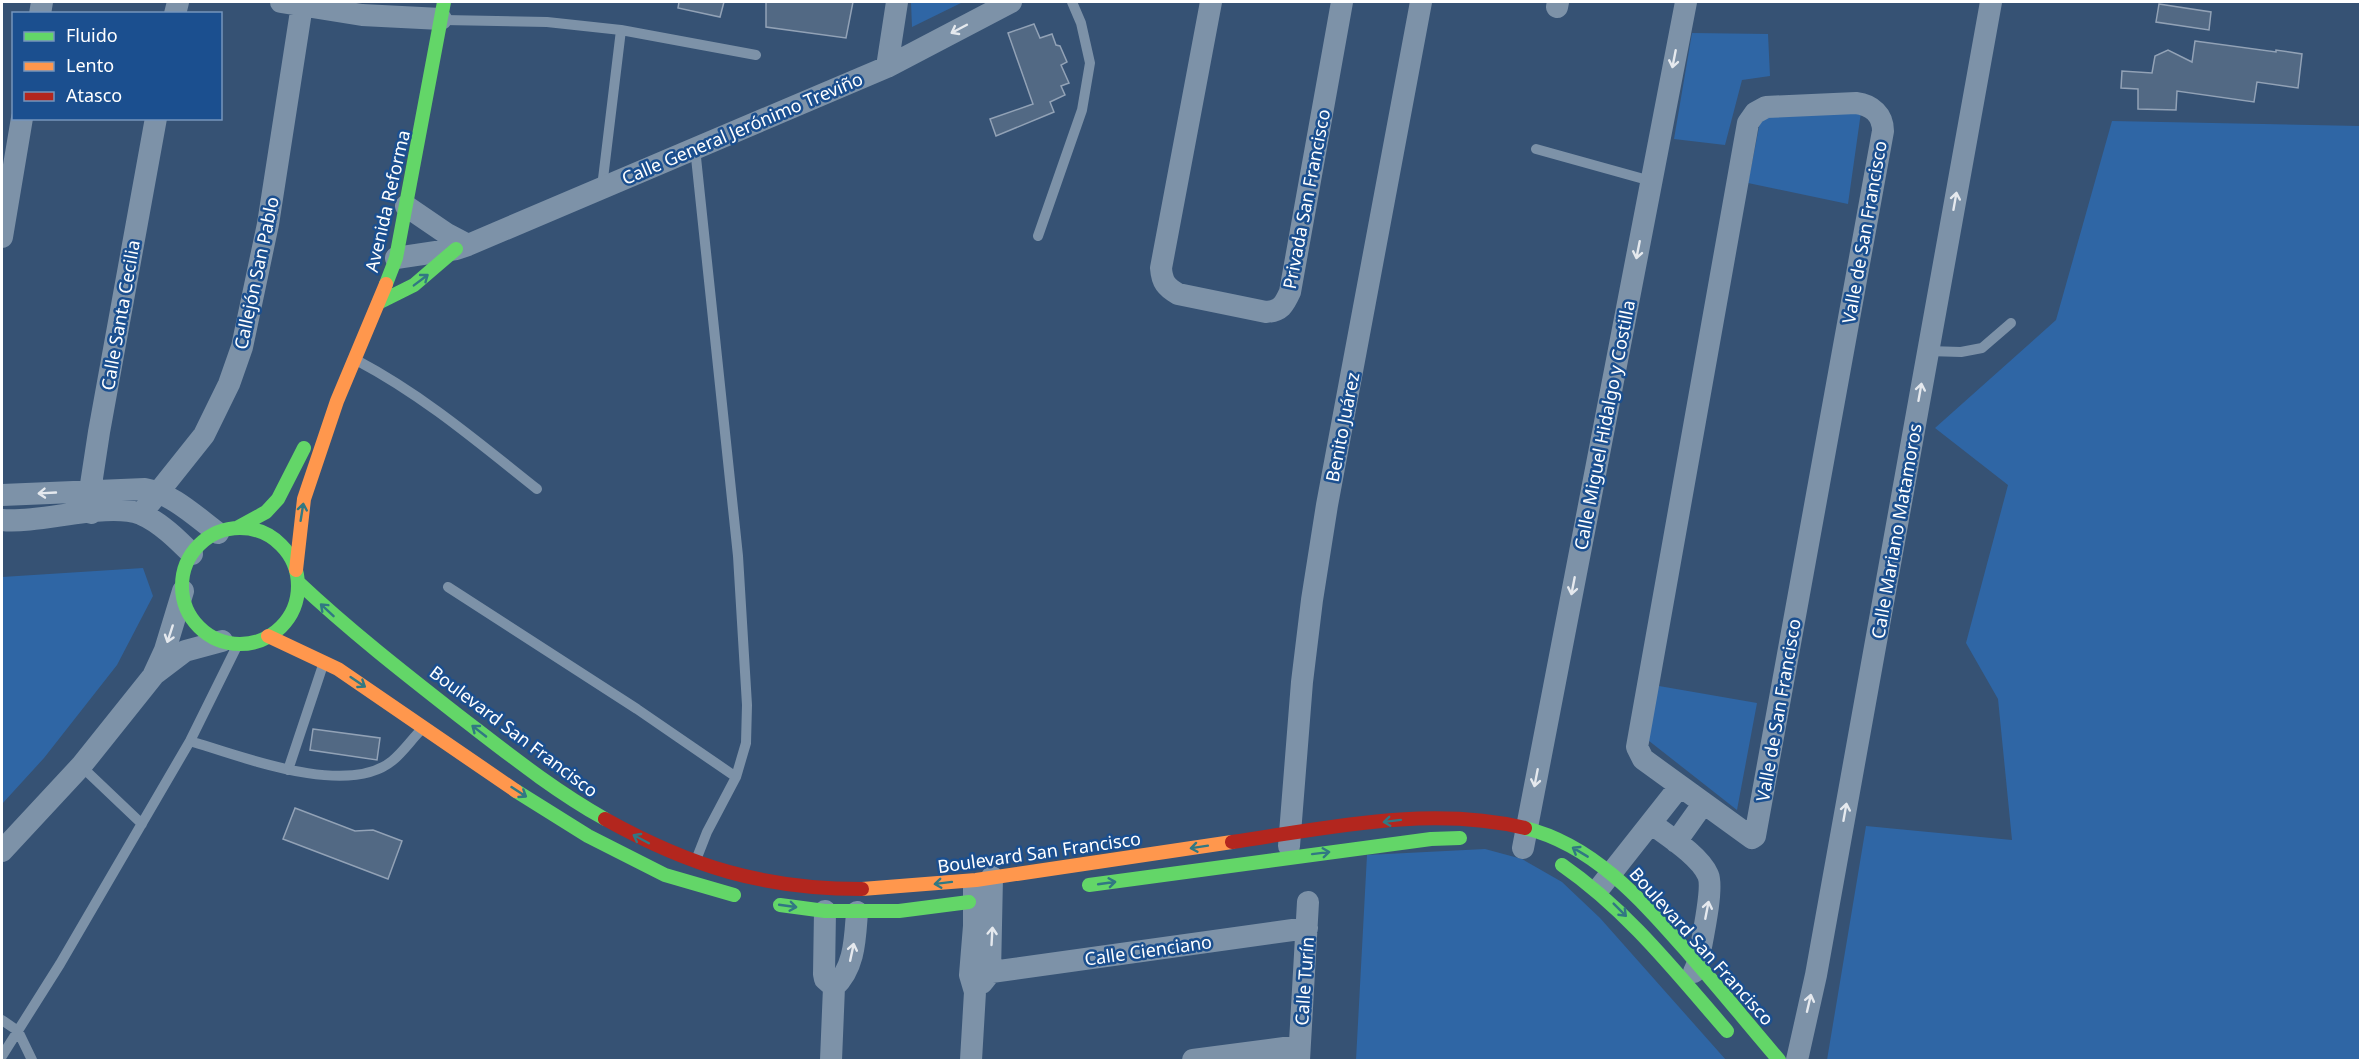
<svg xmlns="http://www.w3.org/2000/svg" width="2362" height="1062" font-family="'Noto Sans',sans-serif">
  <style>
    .green { fill: #2f66a5 }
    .building { fill: #526984; stroke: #92a2b6; stroke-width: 1.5 }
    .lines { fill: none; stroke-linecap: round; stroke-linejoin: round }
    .lane { stroke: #7d92a8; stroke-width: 10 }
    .street { stroke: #7d92a8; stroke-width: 22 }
    .fast { stroke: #63d668; stroke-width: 14 }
    .slow { stroke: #ff974d; stroke-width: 14 }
    .jam { stroke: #b3261e; stroke-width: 14 }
    .oneway { stroke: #e5e9ee }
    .oneway2 { stroke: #317883 }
    .labels { text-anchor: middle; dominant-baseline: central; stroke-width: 5; stroke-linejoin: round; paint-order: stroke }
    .street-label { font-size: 18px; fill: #fff; stroke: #1b4f8f }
  </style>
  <rect width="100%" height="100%" fill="#365274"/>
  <!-- green -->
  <path class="green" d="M911 2H963L912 27Z
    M1692 33 1768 34 1770 76 1742 80 1725 145 1674 139Z
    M1861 112 1848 204 1748 183 1761 117Z
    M2112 121 2360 126V1060H1827L1866 826 2012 840 1998 699 1966 643 2008 485 1935 428 2056 320Z
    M143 568 153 596 117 665 44 758 2 804V577Z
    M1659 686 1757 703 1737 810 1644 737Z
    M1485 849 1522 859 1562 882 1600 918 1726 1060H1356L1367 855Z"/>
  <!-- building -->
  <path class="building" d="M679 2H724L720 17 678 8Z
    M766 2H853L846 38 766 27Z
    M2159 4 2211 12 2209 30 2156 22Z
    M1034 24 1040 38 1052 34 1056 45 1060 46 1067 62 1061 65 1069 83 1061 86 1065 95 1050 102 1054 112 996 136 990 119 1033 104 1008 33Z
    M2195 41 2276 52V50L2302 54 2298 88 2257 82 2254 102 2177 91 2176 110 2138 109V89L2121 88 2122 71 2152 73 2155 56 2168 50 2192 62Z
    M313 729 380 738 377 760 310 750Z
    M295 808 355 831 373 830 402 841 388 879 283 839Z"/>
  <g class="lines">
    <!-- lane -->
    <path class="lane" d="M444 20 547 22 621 30 756 55
      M695 148 738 556 747 705 746 743 736 777 707 832 696 860
      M1536 149 1651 181
      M602 187 621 30
      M1038 236 1082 110 1090 63 1081 23 1072 2
      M1928 351 1961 352 1982 348 2011 323
      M358 361C424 396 479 443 537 489
      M448 587 637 709 736 777
      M190 741C240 756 347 798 392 761 403 752 411 740 421 730
      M81 766 142 824
      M288 770 323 665
      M2 1020 18 1031 32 1060
      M2 1056 60 964 190 741 238 644"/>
    <!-- street -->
    <path class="street" d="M281 2 362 15 441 19
      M1211 2 1161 268C1162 282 1166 287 1178 294L1266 312C1281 311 1284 305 1290 292L1342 2
      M1557 7 1558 2
      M40 14 42 2
      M175 14 178 2
      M887 67 897 2
      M1856 103C1872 105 1883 115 1883 131L1755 836 1752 838 1643 759 1637 747 1748 123 1755 113 1766 107Z
      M406 206 447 234 468 245
      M2 237 22 118
      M396 258 456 249 468 245 887 67 1011 2
      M2 495 145 489C173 494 195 516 218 533
      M91 513 90 491 99 432 156 118
      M141 514 204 435 229 384 242 347 268 224 302 5
      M2 520C40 524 107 501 141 514 160 522 178 540 192 554
      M156 673 185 651 222 641
      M1652 824C1668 836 1700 856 1708 875 1714 888 1701 945 1698 963L1694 972
      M1676 842 1703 804
      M1289 846 1302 682 1312 600 1327 505 1421 2
      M1523 848 1686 2
      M2 851 81 766 153 676 165 650 183 591
      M1601 886 1680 786
      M825 911 824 974 825 979 834 987
      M970 975 1307 928
      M982 983 990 973 992 877
      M831 1060 834 987C855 968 855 938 857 912
      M971 1060 975 992 970 975 974 926V886
      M1193 1060 1299 1046
      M1299 1060 1308 902
      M1797 1060 1816 975 1991 2"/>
    <!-- fast -->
    <path class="fast" d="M386 284 396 258 444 2
      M380 302 414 285 456 249
      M237 528 266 512 278 499 304 448
      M182 586a58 58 0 1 1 116 0a58 58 0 1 1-116 0Z
      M298 582C349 630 404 673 459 716 506 752 553 790 605 819
      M516 791 588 836 665 875 734 895
      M1525 828C1595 845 1644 903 1690 955 1720 989 1749 1025 1779 1060
      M1562 865C1627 910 1675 971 1727 1031
      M1089 885 1431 839 1460 838
      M780 905 825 911H899L969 902"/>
    <!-- slow -->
    <path class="slow" d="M296 570 304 499 337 401 386 284
      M268 636 338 669 516 791
      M862 889 976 880 1232 842"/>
    <!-- jam -->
    <path class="jam" d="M605 819C691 867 764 889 862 889
      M1232 842C1327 828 1430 805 1525 828"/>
  </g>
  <!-- one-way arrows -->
  <defs><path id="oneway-shaft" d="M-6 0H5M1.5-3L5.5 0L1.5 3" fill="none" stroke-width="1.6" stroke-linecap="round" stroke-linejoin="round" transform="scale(1.5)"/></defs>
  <g class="oneway">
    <use href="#oneway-shaft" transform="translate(959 29) rotate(152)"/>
    <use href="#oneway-shaft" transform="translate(1674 59) rotate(101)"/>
    <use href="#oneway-shaft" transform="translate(1955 201) rotate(-80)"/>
    <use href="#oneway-shaft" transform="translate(1638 250) rotate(101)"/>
    <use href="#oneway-shaft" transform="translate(1920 392) rotate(-80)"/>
    <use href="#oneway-shaft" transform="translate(47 493) rotate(177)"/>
    <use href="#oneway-shaft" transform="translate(1573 586) rotate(101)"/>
    <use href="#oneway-shaft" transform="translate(170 634) rotate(108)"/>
    <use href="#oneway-shaft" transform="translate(1536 778) rotate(101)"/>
    <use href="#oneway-shaft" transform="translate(1845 812) rotate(-80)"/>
    <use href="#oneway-shaft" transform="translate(1707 910) rotate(-79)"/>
    <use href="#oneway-shaft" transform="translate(992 936) rotate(-87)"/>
    <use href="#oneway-shaft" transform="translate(852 952) rotate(-78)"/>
    <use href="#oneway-shaft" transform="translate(1809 1003) rotate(-77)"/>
  </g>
  <g class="oneway2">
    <use href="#oneway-shaft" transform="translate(421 280) rotate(-37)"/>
    <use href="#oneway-shaft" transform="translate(302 512) rotate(-81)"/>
    <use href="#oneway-shaft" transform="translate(327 610) rotate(-137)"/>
    <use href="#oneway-shaft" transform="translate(358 682) rotate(34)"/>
    <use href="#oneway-shaft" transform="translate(479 731) rotate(-142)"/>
    <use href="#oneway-shaft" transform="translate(519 792) rotate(33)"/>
    <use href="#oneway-shaft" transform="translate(1392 821) rotate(173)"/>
    <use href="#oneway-shaft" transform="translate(641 839) rotate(-152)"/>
    <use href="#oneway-shaft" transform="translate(1199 847) rotate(171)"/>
    <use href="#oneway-shaft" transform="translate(1580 852) rotate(-149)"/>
    <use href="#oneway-shaft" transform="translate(1321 853) rotate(-7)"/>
    <use href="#oneway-shaft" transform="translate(943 883) rotate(173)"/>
    <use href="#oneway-shaft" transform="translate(1107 883) rotate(-8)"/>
    <use href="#oneway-shaft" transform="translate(788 906) rotate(8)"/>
    <use href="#oneway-shaft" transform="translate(1620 910) rotate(45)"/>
  </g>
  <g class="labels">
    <!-- street labels -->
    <g class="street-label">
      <text transform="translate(742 128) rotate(-23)">Calle General Jerónimo Treviño</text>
      <text transform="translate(1306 199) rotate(-79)">Privada San Francisco</text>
      <text transform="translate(387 201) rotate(-77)">Avenida Reforma</text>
      <text transform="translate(1864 232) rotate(-80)">Valle de San Francisco</text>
      <text transform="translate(256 273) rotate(-78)">Callejón San Pablo</text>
      <text transform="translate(120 315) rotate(-80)">Calle Santa Cecilia</text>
      <text transform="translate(1604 425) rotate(-79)">Calle Miguel Hidalgo y Costilla</text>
      <text transform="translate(1342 427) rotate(-79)">Benito Juárez</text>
      <text transform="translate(1896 531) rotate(-80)">Calle Mariano Matamoros</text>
      <text transform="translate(1778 710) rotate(-80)">Valle de San Francisco</text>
      <text transform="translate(514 731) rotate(37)">Boulevard San Francisco</text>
      <text transform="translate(1039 852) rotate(-8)">Boulevard San Francisco</text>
      <text transform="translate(1702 946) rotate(48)">Boulevard San Francisco</text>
      <text transform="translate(1148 950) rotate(-8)">Calle Cienciano</text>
      <text transform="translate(1304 981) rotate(-86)">Calle Turín</text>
    </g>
  </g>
  <!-- border -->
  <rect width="2362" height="1062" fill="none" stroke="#ffffff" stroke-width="6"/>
  <!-- legend -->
  <rect x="12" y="12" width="210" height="108" fill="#1b4f8f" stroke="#7695bc" stroke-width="1.5"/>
  <rect x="24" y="32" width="30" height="9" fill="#63d668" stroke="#7695bc" stroke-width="1.5"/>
  <text x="66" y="42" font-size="18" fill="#ffffff">Fluido</text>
  <rect x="24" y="62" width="30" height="9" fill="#ff974d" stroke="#7695bc" stroke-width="1.5"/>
  <text x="66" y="72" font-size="18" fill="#ffffff">Lento</text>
  <rect x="24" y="92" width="30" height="9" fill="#b3261e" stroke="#7695bc" stroke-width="1.5"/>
  <text x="66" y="102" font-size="18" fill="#ffffff">Atasco</text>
</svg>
